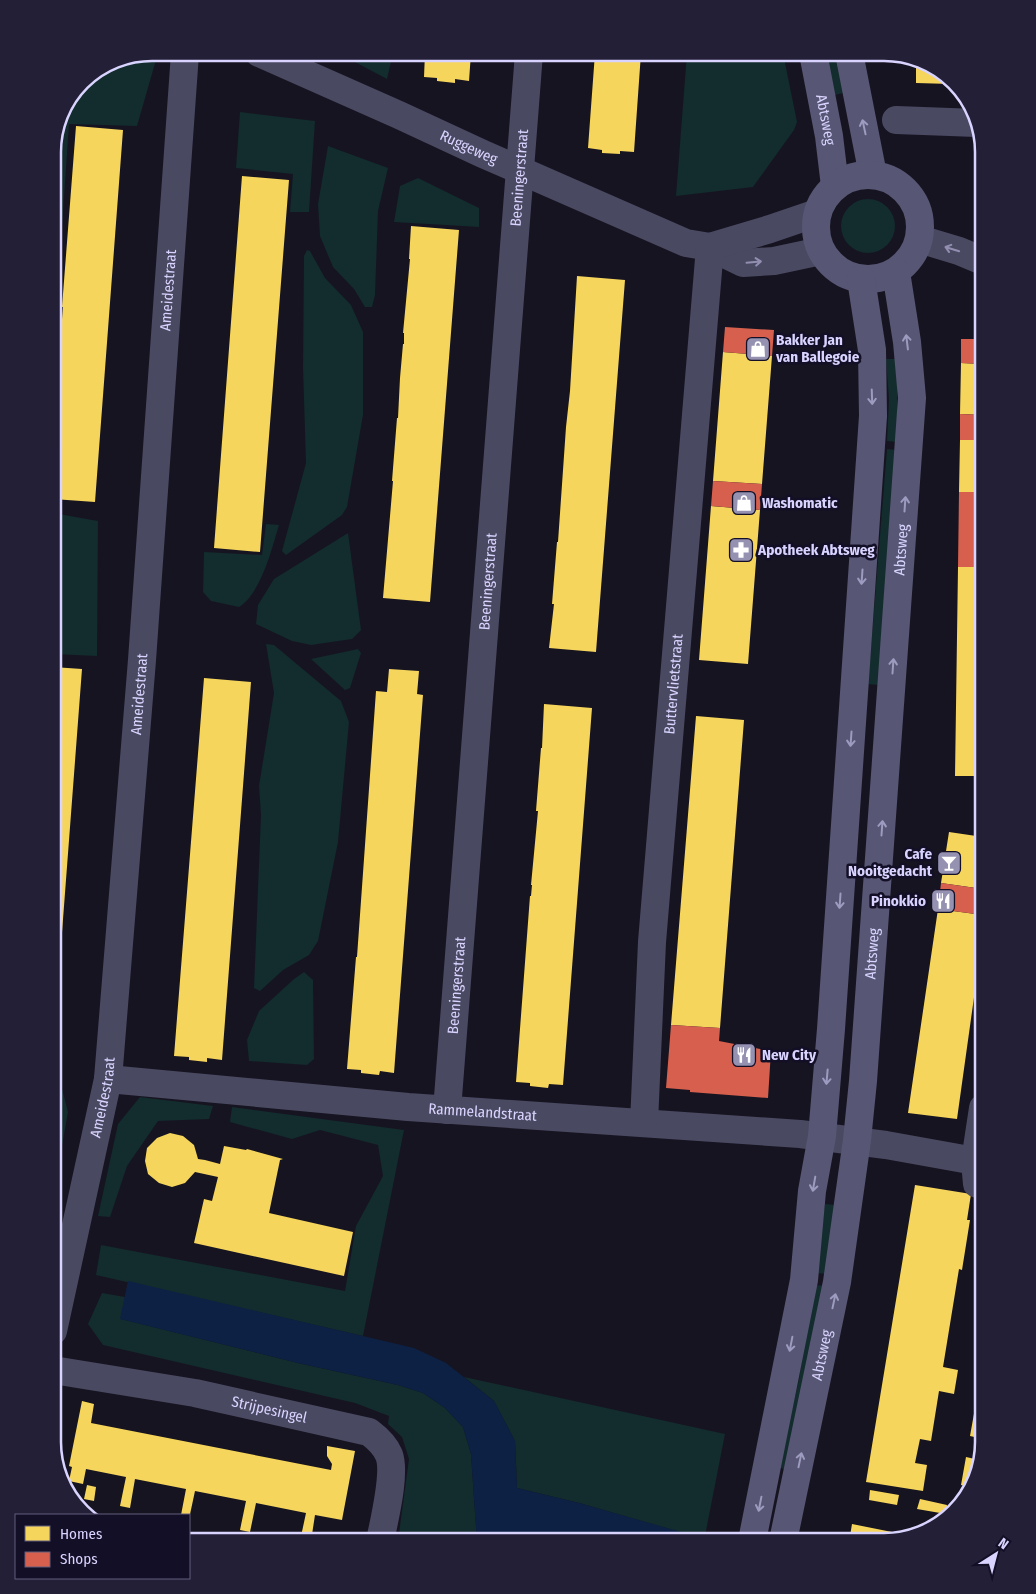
<svg xmlns="http://www.w3.org/2000/svg" width="1036" height="1594" font-family="'Fira Sans Condensed',sans-serif">
  <style>
    .green { fill: #132c2d }
    .water { fill: #0d2144 }
    .homes { fill: #f6d55c }
    .shops { fill: #d6604d }
    .lines { fill: none; stroke-linecap: round; stroke-linejoin: round }
    .street { stroke: #4a4962; stroke-width: 28 }
    .secondary { stroke: #575674; stroke-width: 28 }
    .oneway { stroke: #9e9bc0 }
    .oneway2 { stroke: #928eb0 }
    .labels { text-anchor: middle; dominant-baseline: central; stroke-width: 5; stroke-linejoin: round; paint-order: stroke }
    .street-label { font-size: 15px; fill: #d9d4ff; stroke: #130f26 }
    .poi-label { font-size: 15px; font-weight: bold; fill: #d9d4ff; stroke: #130f26; text-anchor: start }
    .rim { fill: none; stroke: #d9d4ff; stroke-width: 2.5 }
  </style>
  <rect width="100%" height="100%" fill="#161421"/>
  <!-- green -->
  <path class="green" d="M153 53H158L137 126 69 124 53 358V146L60 114 82 82 115 60Z
    M338 53H393L387 79Z
    M687 53H783L797 122 794 130 753 187 676 196Z
    M826 53H838L847 92 835 95Z
    M240 112 315 121 309 212H290L293 174 236 168Z
    M328 146 388 168 378 211 375 295 372 307H365L354 289 333 267 320 236 318 204Z
    M418 178 479 208V227L394 222 400 186Z
    M841 226a27 27 0 1 1 54 0a27 27 0 1 1-54 0Z
    M307 250 310 251 325 278 351 305 363 332V415L347 507 342 515 286 555 282 551 306 463 303 368 304 256Z
    M886 359H897V442L887 441 889 400Z
    M887 449 896 450 878 685 868 684Z
    M53 513 98 521 97 656 53 654Z
    M266 524 279 525C272 549 260 595 239 607L211 601 203 592 204 552 262 555Z
    M348 533 361 630 352 639 311 645 292 641 256 624 258 605 274 579Z
    M266 644 274 645 341 701 349 722 338 842 318 941 309 955 283 970 260 991 254 988 261 815 259 786 274 693Z
    M358 649 361 653 350 688 345 690 311 659Z
    M304 972 313 980 314 1059 307 1065 249 1061 247 1040 259 1011 294 979Z
    M53 1060 55 1061 68 1112 53 1197Z
    M140 1097 213 1106 209 1119 158 1121 127 1166 110 1217 98 1216 118 1124Z
    M232 1107 404 1130 363 1336 96 1275 101 1245 345 1291 356 1226 383 1176 378 1145 320 1130 292 1139 230 1122Z
    M825 1204 835 1205 826 1274 817 1273Z
    M814 1285 827 1286 790 1472 779 1467 799 1379Z
    M102 1293 125 1297 121 1319 298 1363 398 1385 423 1393 445 1408 463 1427 471 1454 477 1541H398L409 1459 402 1437 388 1424 389 1416 355 1403 103 1345 88 1324Z
    M464 1377 725 1434 704 1541H679L680 1532 579 1503 517 1488 515 1441 494 1401Z"/>
  <!-- water -->
  <path class="water" d="M128 1281 414 1348 446 1363 494 1401 515 1441 517 1488 579 1503 681 1532 679 1541H477L471 1454 463 1427 445 1408 423 1393 398 1385 298 1363 120 1319Z"/>
  <!-- homes -->
  <path class="homes" d="M425 53H471L469 81 455 79V83L437 81V78L424 77Z
    M595 53H641L634 152 620 151V154L602 153V150L588 148Z
    M916 62 939 69 951 84 916 83Z
    M76 126 123 130 95 502 53 499V429L63 307H62Z
    M242 176 289 180 260 552 214 548Z
    M411 226 459 230 430 602 383 598 393 481H392L397 418H398L400 378 403 344H404V333H403L410 259H409Z
    M577 276 625 280 596 652 549 648 554 604H552L557 542H558L566 427 570 391Z
    M723 352 772 356 762 484 713 481Z
    M961 363 983 364V415L960 414Z
    M960 440H983V492H959Z
    M711 506 760 510 748 664 699 660Z
    M958 567H983V776H955Z
    M53 667 82 669 54 1038H53Z
    M389 669 419 671 417 694 423 695 394 1073 380 1071 379 1075 361 1073V1070L347 1069 356 957H357L376 691 387 692Z
    M204 678 251 682 222 1060 207 1058V1062L189 1060V1057L174 1056Z
    M544 704 592 708 563 1085 549 1084 548 1088 530 1086V1083L516 1082 530 896H531L532 885H531L538 811H536L541 748H542Z
    M696 716 744 720 720 1028 671 1025Z
    M949 832 983 837V889L941 883Z
    M938 909 983 915V933L957 1119 908 1113Z
    M170 1133 183 1136 194 1145 198 1159 205 1160 220 1164 224 1146 246 1150 247 1149 283 1159 280 1160 269 1213 353 1232 344 1276 194 1243 204 1199 212 1201 218 1177 195 1172 185 1183 172 1187 159 1183 148 1174 145 1161 147 1148 157 1138Z
    M915 1185 971 1194 967 1220H970L962 1270 959 1269 943 1367 958 1370 954 1394 939 1391 931 1441 920 1439 915 1463 927 1465 923 1491 866 1482Z
    M82 1401 94 1404 91 1423 331 1470 332 1464 327 1456V1446L355 1451 342 1520 315 1515 311 1541H300L306 1513 256 1503 250 1532 240 1530 246 1501 195 1491 189 1519V1515H181L186 1489 135 1479 130 1508 120 1506 126 1477 86 1469 83 1484 69 1481 72 1467 69 1466Z
    M975 1408 983 1409 979 1438 970 1436Z
    M966 1457 975 1459 970 1487 961 1485Z
    M87 1485 96 1487 94 1501 84 1499Z
    M870 1490 899 1495 897 1505 869 1500Z
    M920 1499 947 1505 946 1514 917 1509Z
    M852 1524 902 1534 901 1537 883 1541H843L844 1535 850 1536Z"/>
  <!-- shops -->
  <path class="shops" d="M725 327 774 330 772 356 723 352Z
    M961 339H983V364L961 363Z
    M960 414 983 415V440H960Z
    M713 481 762 484 760 510 711 506Z
    M959 492H983V567H958Z
    M941 883 983 889V915L938 909Z
    M671 1025 720 1028 719 1041 771 1051 768 1098 690 1092V1090L666 1088Z"/>
  <g class="lines">
    <!-- street -->
    <g class="street">
      <path id="s1" d="M259 53 399 115 483 154 686 243 710 247 743 263 774 261 821 251"/>
      <path d="M896 120 977 123"/>
      <path d="M919 239 959 251 983 261"/>
      <path d="M710 247 770 229 817 213"/>
      <path id="s2" d="M108 1079 408 1107 800 1134 886 1145 975 1161"/>
      <path id="s3" d="M447 1110 529 53"/>
      <path id="s4" d="M644 1123 652 942 710 247"/>
      <path d="M983 1185 977 1184 975 1161 983 1108"/>
      <path id="s5" d="M53 1331 108 1079 142 660 185 53"/>
      <path id="s6" d="M53 1370 195 1393 369 1432C377 1438 385 1445 389 1455 396 1473 384 1521 380 1541"/>
    </g>
    <!-- secondary -->
    <g class="secondary">
      <path id="s7" d="M813 53 829 136 835 186"/>
      <path d="M849 53 873 175"/>
      <circle cx="868" cy="227" r="52"/>
      <path d="M752 1541 804 1280 812 1191 822 1136 831 1029 873 416 872 350 861 279"/>
      <path id="s8" d="M783 1541 837 1282 857 1140 863 1081 912 398 907 342 896 272"/>
    </g>
  </g>
  <!-- one-way arrows -->
  <defs><path id="oneway-shaft" d="M-6 0H5M1.5-3L5.5 0L1.5 3" fill="none" stroke-width="1.6" stroke-linecap="round" stroke-linejoin="round" transform="scale(1.25)"/></defs>
  <g class="oneway">
    <use href="#oneway-shaft" transform="translate(864 127) rotate(-102)"/>
    <use href="#oneway-shaft" transform="translate(907 342) rotate(-97)"/>
    <use href="#oneway-shaft" transform="translate(872 397) rotate(88)"/>
    <use href="#oneway-shaft" transform="translate(905 504) rotate(-86)"/>
    <use href="#oneway-shaft" transform="translate(862 577) rotate(94)"/>
    <use href="#oneway-shaft" transform="translate(893 666) rotate(-86)"/>
    <use href="#oneway-shaft" transform="translate(851 739) rotate(94)"/>
    <use href="#oneway-shaft" transform="translate(882 828) rotate(-86)"/>
    <use href="#oneway-shaft" transform="translate(840 901) rotate(94)"/>
    <use href="#oneway-shaft" transform="translate(827 1077) rotate(95)"/>
    <use href="#oneway-shaft" transform="translate(814 1184) rotate(100)"/>
    <use href="#oneway-shaft" transform="translate(834 1301) rotate(-78)"/>
    <use href="#oneway-shaft" transform="translate(791 1344) rotate(101)"/>
    <use href="#oneway-shaft" transform="translate(800 1460) rotate(-78)"/>
    <use href="#oneway-shaft" transform="translate(760 1504) rotate(101)"/>
  </g>
  <g class="oneway2">
    <use href="#oneway-shaft" transform="translate(952 249) rotate(-163)"/>
    <use href="#oneway-shaft" transform="translate(754 262) rotate(-5)"/>
  </g>
  <!-- icons -->
  <defs>
    <symbol id="shop-square" viewBox="-11 -11 22 22"><rect x="-9" y="-9" width="18" height="18" rx="4" fill="#9591b1" stroke="#130f26"/><path d="M-5-2.5h2.3a2.7 3.5 0 0 1 5.4 0H5L5.5 6h-11ZM-1.5-2.5h3a1.5 2.3 0 0 0-3 0Z" fill="#fff"/></symbol>
    <symbol id="pharmacy-square" viewBox="-11 -11 22 22"><rect x="-9" y="-9" width="18" height="18" rx="4" fill="#9591b1" stroke="#130f26"/><path d="M-2-6h4v4h4v4h-4v4h-4v-4h-4v-4h4Z" fill="#fff"/></symbol>
    <symbol id="bar-square" viewBox="-11 -11 22 22"><rect x="-9" y="-9" width="18" height="18" rx="4" fill="#9591b1" stroke="#130f26"/><path d="M-6-5H6L.8 .8V4.5H3.5V6h-7V4.5H-.8V.8Z" fill="#fff"/></symbol>
    <symbol id="restaurant-square" viewBox="-11 -11 22 22"><rect x="-9" y="-9" width="18" height="18" rx="4" fill="#9591b1" stroke="#130f26"/><path d="M-5-6h1v4h1v-4h1v4h1v-4h1v5L-1.5 .5V6h-2V.5L-5-1ZM5-6V6H3V1.5H1.5Q1.5-4 5-6Z" fill="#fff"/></symbol>
  </defs>
  <g fill-rule="evenodd">
    <use href="#shop-square" x="744" y="335" width="28" height="28"/>
    <use href="#shop-square" x="730" y="489" width="28" height="28"/>
    <use href="#pharmacy-square" x="727" y="536" width="28" height="28"/>
    <use href="#bar-square" x="935" y="849" width="28" height="28"/>
    <use href="#restaurant-square" x="929" y="887" width="28" height="28"/>
    <use href="#restaurant-square" x="730" y="1041" width="28" height="28"/>
  </g>
  <g class="labels">
    <!-- street labels -->
    <g class="street-label">
      <text stroke="none"><textPath href="#s7" startOffset="68">Abtsweg</textPath></text>
      <text stroke="none"><textPath href="#s1" startOffset="230">Ruggeweg</textPath></text>
      <text stroke="none"><textPath href="#s3" startOffset="935">Beeningerstraat</textPath></text>
      <text stroke="none"><textPath href="#s5" startOffset="1049">Ameidestraat</textPath></text>
      <text stroke="none"><textPath href="#s8" startOffset="1000">Abtsweg</textPath></text>
      <text stroke="none"><textPath href="#s3" startOffset="530">Beeningerstraat</textPath></text>
      <text stroke="none"><textPath href="#s4" startOffset="440">Buttervlietstraat</textPath></text>
      <text stroke="none"><textPath href="#s5" startOffset="644">Ameidestraat</textPath></text>
      <text stroke="none"><textPath href="#s8" startOffset="595">Abtsweg</textPath></text>
      <text stroke="none"><textPath href="#s3" startOffset="125">Beeningerstraat</textPath></text>
      <text stroke="none"><textPath href="#s5" startOffset="239">Ameidestraat</textPath></text>
      <text stroke="none"><textPath href="#s2" startOffset="376">Rammelandstraat</textPath></text>
      <text stroke="none"><textPath href="#s8" startOffset="190">Abtsweg</textPath></text>
      <text stroke="none"><textPath href="#s6" startOffset="220">Strijpesingel</textPath></text>
    </g>
    <!-- poi labels -->
    <g class="poi-label">
      <text x="776" y="340">Bakker Jan<tspan x="776" dy="17">van Ballegoie</tspan></text>
      <text x="762" y="503">Washomatic</text>
      <text x="758" y="550">Apotheek Abtsweg</text>
      <text x="932" y="854" text-anchor="end">Cafe<tspan x="932" dy="17">Nooitgedacht</tspan></text>
      <text x="926" y="901" text-anchor="end">Pinokkio</text>
      <text x="762" y="1055">New City</text>
    </g>
  </g>
  <!-- crop -->
  <path d="M0 0H1036V1594H0ZM152 61H884A91 91 0 0 1 975 152V1442A91 91 0 0 1 884 1533H152A91 91 0 0 1 61 1442V152A91 91 0 0 1 152 61Z" fill="#231f37" fill-rule="evenodd"/>
  <path class="rim" d="M152 61H884A91 91 0 0 1 975 152V1442A91 91 0 0 1 884 1533H152A91 91 0 0 1 61 1442V152A91 91 0 0 1 152 61Z"/>
  <!-- legend -->
  <rect x="15" y="1514" width="175" height="65" fill="#130f26" stroke="#625e7d"/>
  <rect x="25" y="1526" width="25" height="15" fill="#f6d55c" stroke="#625e7d"/>
  <text x="60" y="1539" font-size="15" fill="#d9d4ff">Homes</text>
  <rect x="25" y="1552" width="25" height="15" fill="#d6604d" stroke="#625e7d"/>
  <text x="60" y="1564" font-size="15" fill="#d9d4ff">Shops</text>
  <!-- north arrow -->
  <g transform="translate(996 1554) rotate(36)" stroke="#130f26" stroke-width="4" paint-order="stroke">
  <path d="M0-4L9 19L0 12L-9 19Z" fill="#d9d4ff"/>
  <text y="-8" font-size="14" font-weight="bold" text-anchor="middle" fill="#d9d4ff">N</text>
  </g>
</svg>
